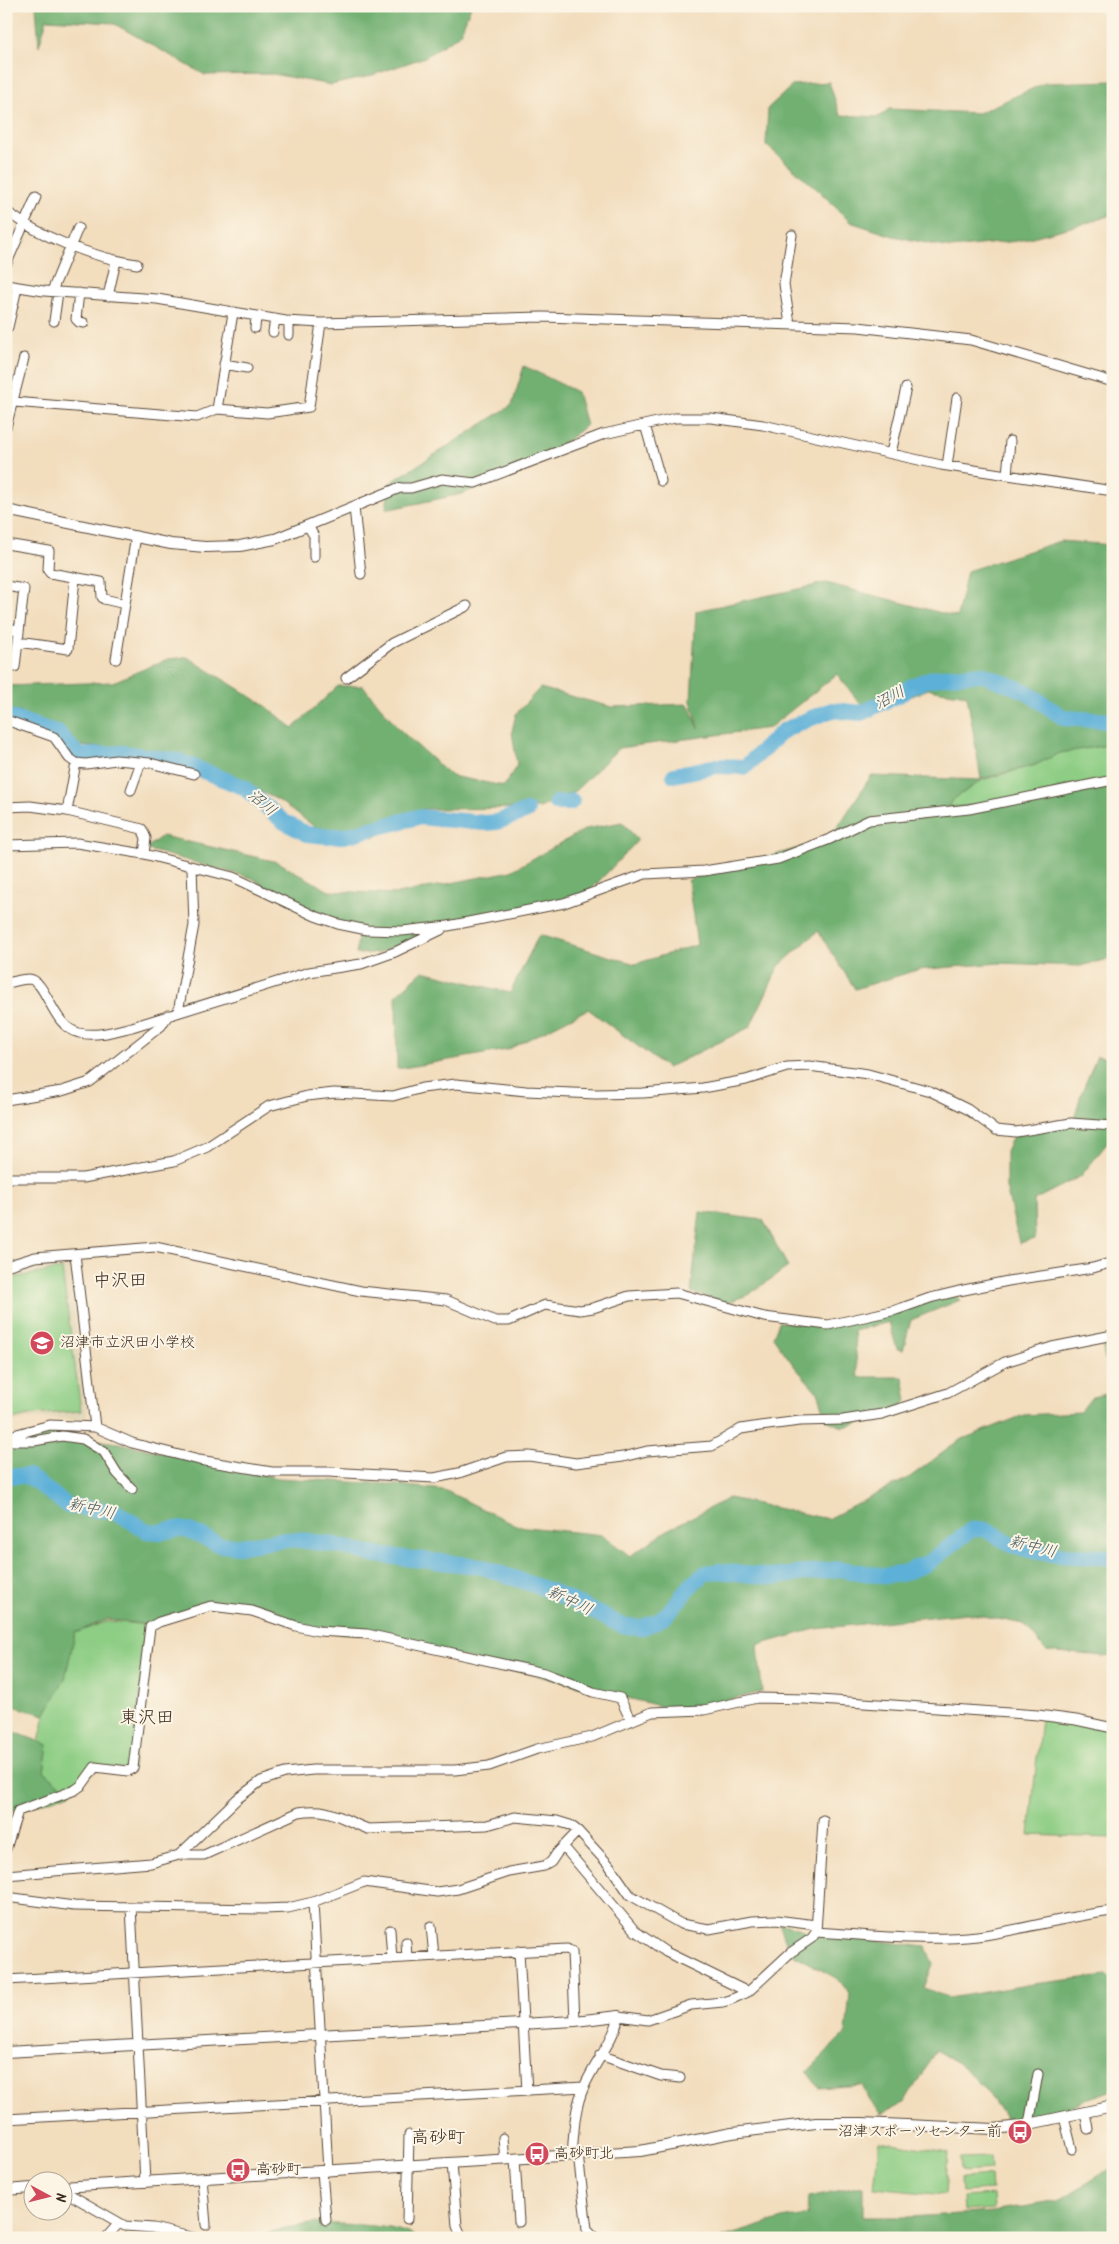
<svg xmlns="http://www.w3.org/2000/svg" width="1119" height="2244" font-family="Kalam,'Klee One',sans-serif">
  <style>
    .built { fill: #e0d3b4 }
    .green { fill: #8dcd84; stroke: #647c51 }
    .forest { fill: #72b072; stroke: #566d48 }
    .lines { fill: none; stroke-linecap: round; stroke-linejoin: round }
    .river { stroke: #5db0d8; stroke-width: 16 }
    .minor-casing { stroke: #564536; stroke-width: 11 }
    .tertiary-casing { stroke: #564536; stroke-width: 12 }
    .minor { stroke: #fff; stroke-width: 9 }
    .tertiary { stroke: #fff; stroke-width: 10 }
    .labels { text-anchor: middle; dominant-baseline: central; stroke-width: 4; stroke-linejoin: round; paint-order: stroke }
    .poi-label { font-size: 15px; fill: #3b2a1e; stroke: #fcf5e5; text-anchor: start }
    .water-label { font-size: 16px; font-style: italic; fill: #47595f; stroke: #fcf5e5 }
    .quarter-label { font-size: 18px; fill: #3b2a1e; stroke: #fcf5e5 }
  </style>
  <rect width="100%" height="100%" fill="#fcf5e5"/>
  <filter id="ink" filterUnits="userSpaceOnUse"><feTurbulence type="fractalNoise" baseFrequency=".02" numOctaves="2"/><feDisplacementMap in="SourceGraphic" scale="10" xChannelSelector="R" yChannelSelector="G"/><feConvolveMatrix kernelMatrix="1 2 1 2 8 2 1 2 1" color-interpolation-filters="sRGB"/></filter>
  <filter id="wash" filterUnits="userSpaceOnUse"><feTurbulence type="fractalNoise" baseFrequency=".0096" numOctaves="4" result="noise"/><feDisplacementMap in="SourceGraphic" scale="20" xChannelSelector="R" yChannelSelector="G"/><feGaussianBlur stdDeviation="1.12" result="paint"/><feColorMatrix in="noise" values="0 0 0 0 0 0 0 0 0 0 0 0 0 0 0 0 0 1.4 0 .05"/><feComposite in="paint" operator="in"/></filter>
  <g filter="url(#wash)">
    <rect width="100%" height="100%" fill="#f2ddbd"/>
    <!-- built -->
    <path class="built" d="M62 1261 69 1266 88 1415 83 1419H28L6 1425V1271Z"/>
    <!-- green -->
    <path class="green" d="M1113 744V785L1015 804 948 807 952 800 982 780 1035 765 1058 753Z
      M62 1269 81 1411 33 1415 6 1421V1279Z
      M108 1621 148 1625 133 1768 95 1770 70 1793 44 1771 48 1745 39 1742 45 1715 65 1675 75 1633Z
      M1041 1718 1113 1730V1838L1029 1835Z
      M879 2141 948 2152 945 2195 874 2188Z
      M990 2157 991 2170 961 2172 960 2158Z
      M991 2176 992 2190 962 2192 961 2178Z
      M993 2195 994 2209 964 2211 963 2197Z"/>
    <!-- forest -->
    <path class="forest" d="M279 6H471L460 34 425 57 367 77 331 85 273 74 205 75 113 23 47 19 39 46 36 7 38 6Z
      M1113 81V214L1094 221 1017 241 951 248 893 236 850 222 818 190 766 145 768 108 793 85 829 82 840 115 879 117 889 109 978 113 1045 83Z
      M524 366 577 392 586 425 549 456 462 494 390 509 386 508 390 483 512 405Z
      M1060 541 1113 545V744L1060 753 1035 765 981 779 967 695 928 689 869 715 837 674 769 728 619 748 575 791 540 808 423 809 375 837 315 827 278 800 203 763 102 747 76 746 20 712H6V686L113 682 168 659 187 657 266 706 293 728 338 686H363L401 731 451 776 504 786 517 765 512 731 516 714 540 688 612 707 688 704 699 728 691 701 696 611 826 583 957 617 967 571Z
      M871 776 982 780 952 800 948 807 1015 804 1066 786 1113 784V958L1080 966 999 963 917 970 855 989 818 931 779 966 750 1027 667 1068 588 1009 507 1050 397 1069 396 995 423 971 510 993 539 935 635 964 697 945 688 880 830 839Z
      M622 822 638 840 584 897 442 927 379 953 356 954 359 928 320 923 252 878 145 849 162 836 278 862 329 891 397 894 511 871 586 829Z
      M1097 1056 1113 1059V1140L1108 1142 1081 1176 1034 1200 1035 1239 1019 1243 1006 1187V1151L1014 1134 1073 1124 1081 1094Z
      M700 1212 763 1220 788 1267 748 1295 726 1303 691 1292Z
      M951 1293 960 1300 911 1320 903 1350 897 1349 889 1322 854 1331 858 1377H903L907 1401 893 1414 843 1427 826 1420 819 1394 795 1367 773 1337 779 1322 828 1325Z
      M1113 1341V1657L1046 1651 1024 1624 967 1613 815 1629 758 1645 762 1692 680 1711 373 1635 318 1631 235 1602 213 1603 148 1625 108 1619 75 1633 65 1679 45 1715 13 1706 7 1729 48 1745 44 1771 70 1793 18 1811 6 1808V1438L75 1430 83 1439 119 1443 278 1478 387 1484 444 1490 517 1526 602 1535 630 1556 669 1529 729 1498 828 1519 910 1477 960 1440 1024 1415 1080 1412 1092 1397 1111 1393 1102 1344Z
      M779 1923 811 1932 926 1947 933 1964 924 1988 949 1998 1033 1984 1107 1975 1113 1981V2090L1089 2098 1048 2120 1008 2123C989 2091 969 2068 936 2050L905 2102 882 2114 869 2100 862 2085 819 2088 807 2072 846 2033 850 1993 836 1978 790 1953Z
      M1113 2167V2238H721L782 2219 807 2215 808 2197 863 2186V2217H909L993 2212 1058 2201Z
      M317 2223C342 2225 397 2223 417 2238L257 2237 285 2228Z"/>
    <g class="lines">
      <!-- river -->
      <path class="river" d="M6 716 58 733 79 756 123 753 179 761 243 787 284 822 307 834 327 836H344L418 817 485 823 497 822 527 811
        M674 775 717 766 745 767 783 731 809 719 832 710 861 713 904 692 912 686 930 679 947 676 982 674 1025 691 1064 718 1113 721
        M556 803H570L572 801
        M6 1476H28L68 1506 116 1512 147 1531 161 1532 178 1529 190 1531 220 1545 241 1546 281 1540H300L335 1545 376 1555 479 1566 551 1591 621 1625 640 1628 656 1622 667 1614 693 1583 706 1573 719 1571 771 1577 840 1569 884 1576 901 1574 928 1563 971 1530C989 1525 998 1539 1013 1545 1042 1556 1075 1556 1105 1557L1113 1560"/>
    </g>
  </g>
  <g filter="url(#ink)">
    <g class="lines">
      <defs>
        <path id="minor" d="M6 211C40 237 94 258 137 264
          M6 265 36 197
          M6 285 44 291 157 299 286 321 321 323 543 317 858 327 971 340 1113 382
          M52 291 78 228
          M79 293 76 319 79 322 84 323
          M108 296 116 261
          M54 321 58 292
          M790 324 784 284 792 235
          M8 327 17 288
          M255 328 256 317
          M273 332 275 319
          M289 335V321
          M224 364 247 368
          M14 402 197 417 217 409 267 413 309 407 321 323
          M217 409 233 313
          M645 425 661 481
          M6 427 24 358
          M891 453 906 388
          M947 466 957 398
          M1007 475 1010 441
          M399 488H411L442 479 475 483 604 434 675 418H711L763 425 941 465 1113 491
          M354 507 361 574
          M308 526 314 536V557
          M6 544 49 551 48 570 50 573 101 582 102 597 104 599 125 604
          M6 586 24 589 15 667
          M6 628 19 630
          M18 642 68 649 75 578
          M116 659 136 536
          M346 678 392 643 467 606
          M6 720 54 737 69 758 76 763 86 764 116 760 150 763 194 774
          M76 763 67 811 142 829 146 838 144 854
          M131 790 141 762
          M6 807 30 806 67 811
          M6 845 77 843 144 854 233 877 315 916 338 924 367 930 402 931 448 926 564 903 645 874 704 871 778 859 830 839 869 820 969 809 1113 780
          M6 983C13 982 22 979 29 979 47 980 51 1026 79 1033 97 1037 115 1031 132 1027L309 972 361 964 395 952 441 930
          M178 1012 194 925 192 867
          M6 1100 62 1091 90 1082 161 1026 168 1015
          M6 1178H83L174 1161 207 1147 269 1106 307 1096 334 1093 393 1096 422 1088 456 1084 526 1091 596 1094 643 1093 703 1088 746 1080 787 1067 809 1066 868 1074 930 1091 967 1109 996 1130 1016 1132 1071 1123 1113 1126
          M75 1254 95 1427
          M6 1266 35 1257 155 1247 361 1291 446 1300 495 1321H509L545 1305 580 1310 593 1308 629 1296 677 1293 764 1317 828 1325 896 1310 930 1298 959 1291 1008 1281 1093 1268 1113 1262
          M6 1437 50 1425 95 1427 132 1443 199 1460 272 1472H329L434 1478 459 1473 506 1457 529 1456 576 1463 623 1457 647 1451 712 1446 741 1429 760 1426 800 1421 843 1420 882 1414 948 1393 1005 1362 1052 1347 1113 1335
          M6 1441H34L62 1436 83 1439 104 1452 117 1473 132 1489
          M563 1846 635 1931 666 1952 748 1992
          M6 1849 18 1811 75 1790 82 1785 95 1767 128 1771 133 1768 150 1627 159 1622 211 1606 252 1611 296 1626 318 1631 367 1634 544 1673 593 1692 620 1698 631 1721
          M179 1855H204L299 1812C332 1807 338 1818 368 1829L487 1825 515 1817 557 1821 570 1825 578 1831 609 1865 630 1895 681 1924 709 1929 752 1921 776 1920 816 1925
          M6 1875 151 1863 179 1855 237 1799 261 1781 285 1773 313 1770H455L489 1766 537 1749 592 1737 652 1712 704 1710 757 1698 805 1699 1038 1715 1076 1720 1113 1728
          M6 1897 74 1906 264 1909 288 1908 313 1902 364 1882 437 1892 458 1889 509 1872 544 1866 551 1862 557 1853 578 1831
          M313 1902 328 2171
          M131 1907 145 2182
          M431 1926 434 1956
          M390 1930 392 1959
          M816 1932C868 1935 924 1942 977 1936 1023 1930 1067 1916 1113 1911
          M406 1942 407 1958
          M519 1951 527 2091
          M6 1980 567 1949 572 1952 575 2021
          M600 2055 661 2076 680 2078
          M1085 2112 1088 2129
          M1064 2117 1072 2149
          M6 2119 584 2087
          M1029 2124 1038 2074
          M503 2138 505 2160
          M578 2155 587 2229 596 2238
          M572 2156C574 2132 574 2109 584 2087 594 2064 614 2040 619 2016L648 2020 691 2005 723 2002 730 2000 748 1992 790 1953 812 1938 816 1932 823 1820
          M515 2159 519 2222
          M452 2163 457 2226 462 2238
          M322 2171 326 2220
          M202 2178 206 2225
          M62 2190 125 2226 153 2228 195 2238
          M407 2219 409 2135
          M106 2238 119 2223"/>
        <path id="tertiary" d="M6 510 171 544 205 547 240 546 275 539 399 488
          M6 2052 575 2021 619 2016
          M62 2187 640 2151 732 2133 816 2123H862L994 2129 1020 2126 1113 2106
          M6 2190 32 2188"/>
      </defs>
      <!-- minor casing -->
      <use href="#minor" class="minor-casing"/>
      <!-- tertiary casing -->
      <use href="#tertiary" class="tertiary-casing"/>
      <!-- minor -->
      <use href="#minor" class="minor"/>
      <!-- tertiary -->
      <use href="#tertiary" class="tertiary"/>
    </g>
  </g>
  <!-- icons -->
  <defs>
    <symbol id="school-disc" viewBox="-11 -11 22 22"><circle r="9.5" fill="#d1495b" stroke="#fcf5e5"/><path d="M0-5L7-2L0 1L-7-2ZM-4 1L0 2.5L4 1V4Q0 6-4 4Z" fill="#fff"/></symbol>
    <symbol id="bus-disc" viewBox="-11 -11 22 22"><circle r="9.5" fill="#d1495b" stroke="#fcf5e5"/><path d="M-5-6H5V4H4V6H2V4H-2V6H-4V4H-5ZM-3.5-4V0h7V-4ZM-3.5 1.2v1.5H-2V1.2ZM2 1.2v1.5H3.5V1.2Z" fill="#fff"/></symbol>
  </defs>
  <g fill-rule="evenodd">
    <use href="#school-disc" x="28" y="1329" width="28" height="28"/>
    <use href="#bus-disc" x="1006" y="2118" width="28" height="28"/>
    <use href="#bus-disc" x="523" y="2140" width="28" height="28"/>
    <use href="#bus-disc" x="224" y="2156" width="28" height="28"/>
  </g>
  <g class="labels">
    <!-- poi labels -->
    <g class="poi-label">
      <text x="60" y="1343">沼津市立沢田小学校</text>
      <text x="1002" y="2132" text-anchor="end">沼津スポーツセンター前</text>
      <text x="554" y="2154">高砂町北</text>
      <text x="256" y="2170">高砂町</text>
    </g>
    <!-- water labels -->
    <g class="water-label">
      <text transform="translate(890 698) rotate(-28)">沼川</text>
      <text transform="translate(262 803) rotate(40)">沼川</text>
      <text transform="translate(92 1509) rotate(13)">新中川</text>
      <text transform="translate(1033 1547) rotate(14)">新中川</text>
      <text transform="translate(570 1601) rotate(25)">新中川</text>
    </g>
    <!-- quarter labels -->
    <g class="quarter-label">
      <text x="120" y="1281">中沢田</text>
      <text x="147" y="1718">東沢田</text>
      <text x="438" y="2138">高砂町</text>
    </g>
  </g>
  <!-- margin -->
  <rect width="1119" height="2244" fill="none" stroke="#fcf5e5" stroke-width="25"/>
  <!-- north arrow -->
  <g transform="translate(48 2196) rotate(97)"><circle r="24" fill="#fcf5e5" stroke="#afa495"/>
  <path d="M0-4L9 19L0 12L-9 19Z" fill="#d1495b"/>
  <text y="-8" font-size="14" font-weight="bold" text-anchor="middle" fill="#3b2a1e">N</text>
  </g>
</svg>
